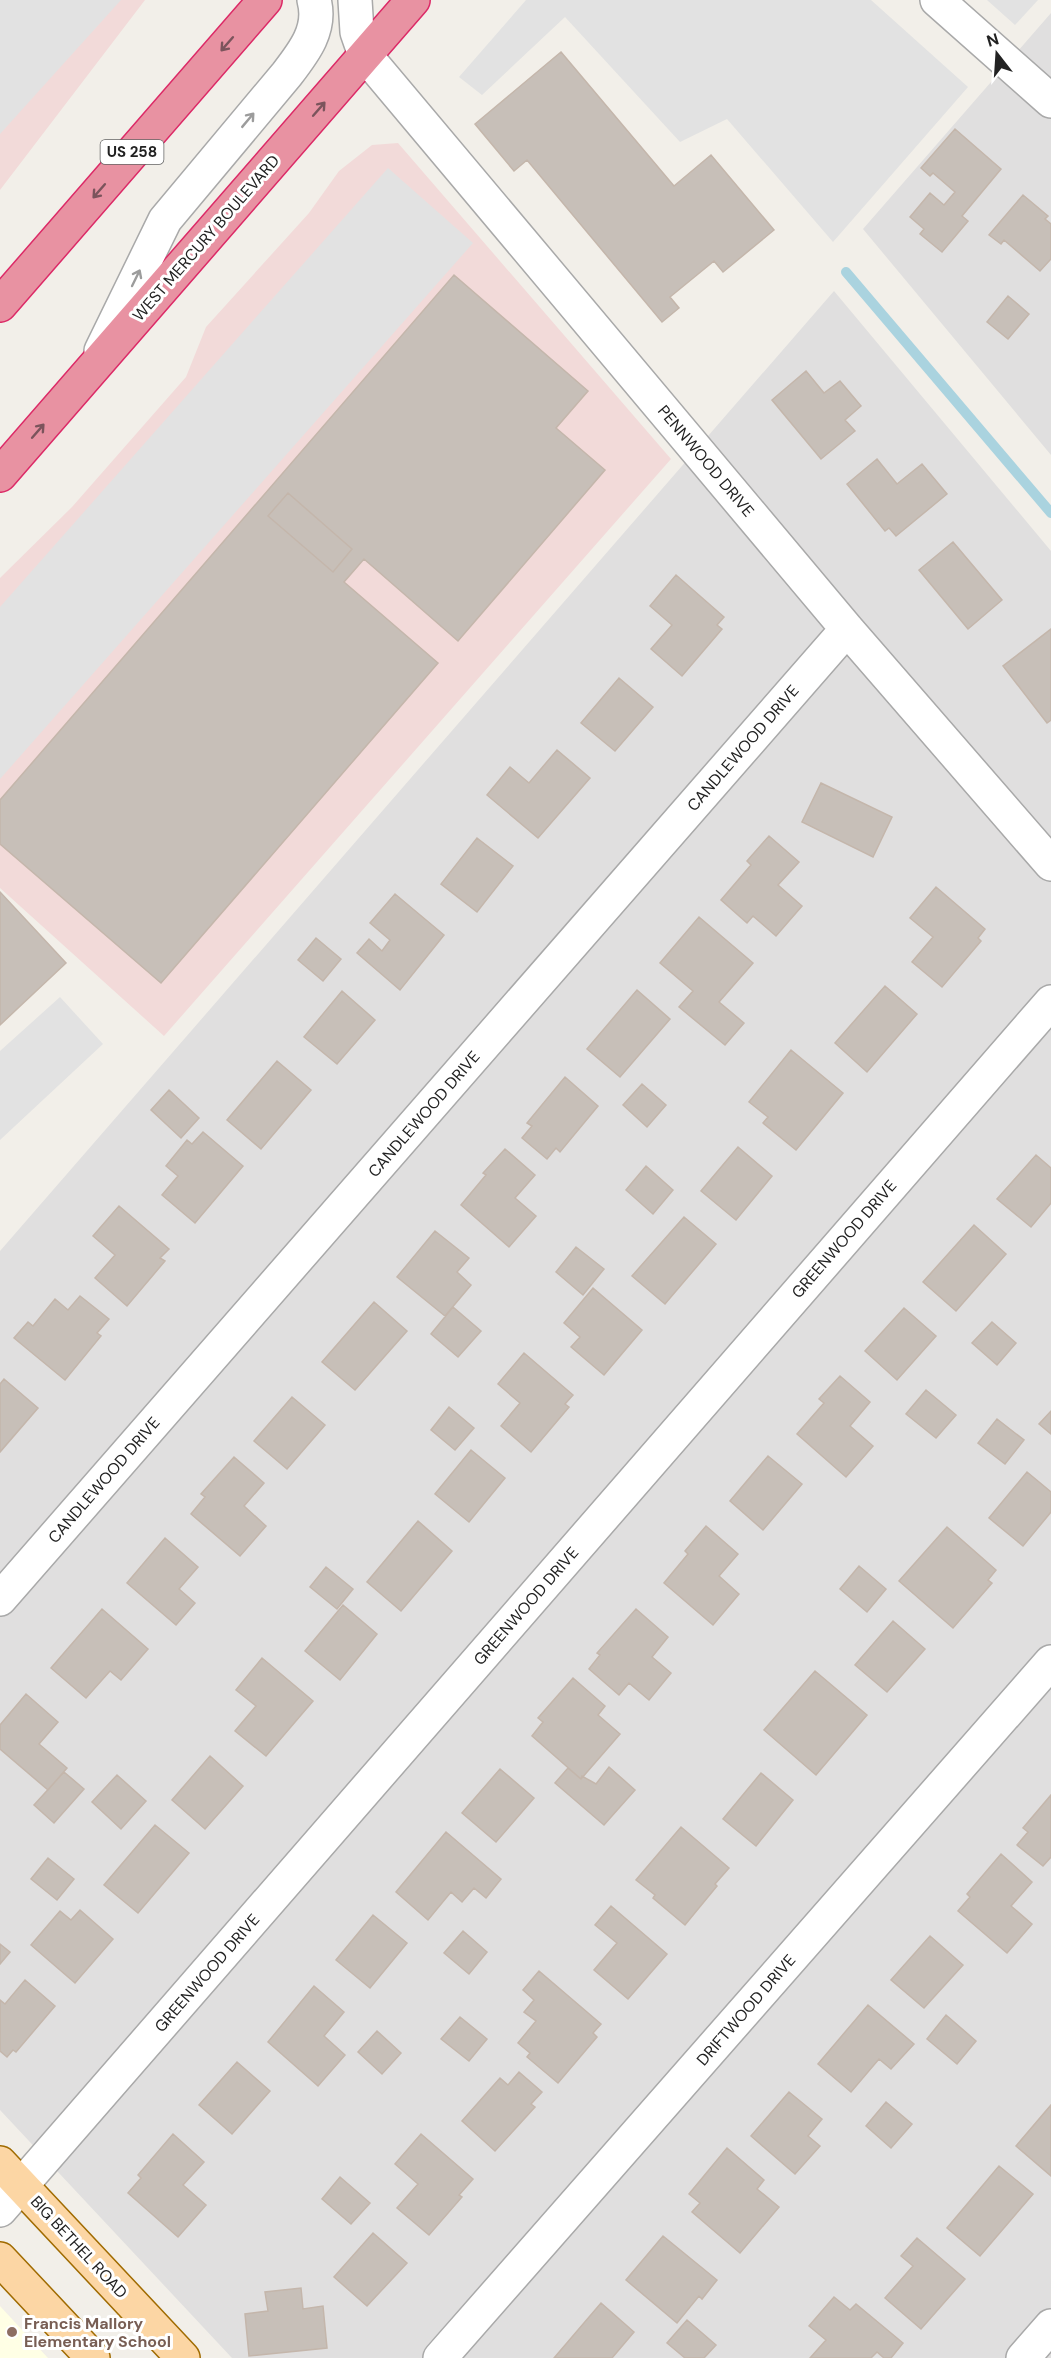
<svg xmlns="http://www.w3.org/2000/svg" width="1051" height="2358" font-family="'DM Sans',sans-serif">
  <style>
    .residential { fill: #e0dfdf }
    .commercial { fill: #f2dad9 }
    .education { fill: #ffffe5 }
    .parking { fill: #e2e2e2 }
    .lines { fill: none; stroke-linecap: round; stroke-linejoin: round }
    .stream { stroke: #aad3df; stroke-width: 10 }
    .building { fill: #c7bfb8; stroke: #c4b6ab; stroke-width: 1.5; fill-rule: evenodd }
    .minor-casing { stroke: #a9a9a9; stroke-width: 36 }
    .major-casing { stroke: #a06b00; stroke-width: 36 }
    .highway-casing { stroke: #dc2a67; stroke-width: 36 }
    .minor { stroke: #fff; stroke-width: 33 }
    .major { stroke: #fcd6a4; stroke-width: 33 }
    .highway { stroke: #e892a2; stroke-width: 33 }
    .oneway { stroke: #7b545c }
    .oneway2 { stroke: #9c9c9c }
    .education-dot { fill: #8d6e63; stroke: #fff; stroke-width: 2 }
    .labels { text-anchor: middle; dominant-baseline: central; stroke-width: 6; stroke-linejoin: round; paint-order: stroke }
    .shield { fill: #fff; stroke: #646464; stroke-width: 1.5 }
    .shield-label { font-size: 15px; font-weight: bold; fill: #222 }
    .street-label { font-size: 16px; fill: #222; stroke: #fff }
    .education-label { font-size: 16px; font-weight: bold; fill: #785e54; stroke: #fff; text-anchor: start }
  </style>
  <rect width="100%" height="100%" fill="#f2efe9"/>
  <!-- residential -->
  <path class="residential" d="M1051 13V455L863 229Z
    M834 291 1051 551V2358H232L0 2110V1251Z"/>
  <!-- commercial -->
  <path class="commercial" d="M0 0H145L0 190Z
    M398 143 671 459 164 1036 0 888V578L72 507 186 377 206 327 309 213 339 171 372 145Z"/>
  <!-- education -->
  <path class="education" d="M0 2306 48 2358H0Z"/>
  <!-- parking -->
  <path class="parking" d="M0 0H121L0 134Z
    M526 0H871L968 87 833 242 727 119 680 142 565 17 482 95 459 77Z
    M987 0H1038L1015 25Z
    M388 168 473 243 0 779V607Z
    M60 997 103 1044 0 1140V1051Z"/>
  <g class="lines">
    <!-- stream -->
    <path class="stream" d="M846 272 1051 513"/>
  </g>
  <!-- building -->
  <path class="building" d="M561 52 674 186 711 155 774 230 723 272 714 261 670 297 679 308 662 322 527 160 514 171 475 124Z
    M955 129 1001 169 962 216 968 221 942 252 920 234 924 229 910 217 930 193 944 205 955 192 933 173 930 176 921 168Z
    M1023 195 1048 216 1045 219 1051 224V259L1040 271 1004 240 1001 244 989 235Z
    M454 275 588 391 556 428 605 470 458 641 364 559 344 582 438 663 161 983 0 844V800ZM288 493 352 549 333 572 268 516Z
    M1008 296 1029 314 1008 339 987 322Z
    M806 371 824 393 840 381 861 406 845 420 855 431 821 459 772 400Z
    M877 459 897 484 922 464 947 494 896 536 889 528 885 531 847 484Z
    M288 493 352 549 333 572 268 516Z
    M953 542 1002 600 968 629 919 570Z
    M676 575 724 617 717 625 722 629 682 676 651 649 672 625 650 606Z
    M1051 629V720L1047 723 1003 666Z
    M619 678 653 707 615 751 581 723Z
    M557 750 590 778 538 838 487 795 510 767 529 783Z
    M821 783 892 817 873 857 802 822Z
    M769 836 799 862 778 885 802 906 776 936 753 916 747 923 721 900 751 865 747 861Z
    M477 838 513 866 477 912 441 884Z
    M936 887 985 929 978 938 981 941 942 987 912 962 933 937 910 918Z
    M0 892 66 963 0 1025Z
    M395 894 444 935 400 990 357 953 369 939 382 951 390 940 370 923Z
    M699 917 753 963 719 1002 744 1023 725 1045 679 1007 693 991 660 963Z
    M316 938 341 959 323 981 298 960Z
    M885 986 917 1014 867 1072 835 1043Z
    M637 990 670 1019 620 1077 587 1049Z
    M342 991 375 1020 337 1064 304 1037Z
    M791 1050 843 1093 796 1150 763 1123 768 1117 749 1102Z
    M277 1061 311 1090 261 1149 227 1120Z
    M565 1077 598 1106 560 1152 556 1148 547 1159 522 1138 532 1126 527 1123Z
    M642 1084 666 1105 647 1127 623 1105Z
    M169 1090 199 1118 181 1138 151 1110Z
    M203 1132 243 1166 195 1223 162 1195 178 1176 166 1166 187 1140 192 1144Z
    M738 1147 772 1176 736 1220 701 1191Z
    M505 1149 535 1175 515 1198 536 1216 509 1247 461 1205 486 1175 483 1173Z
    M1036 1155 1051 1168V1203L1031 1227 997 1199Z
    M646 1166 673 1190 653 1214 626 1190Z
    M119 1206 169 1249 160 1258 165 1261 127 1306 95 1278 115 1255 93 1236Z
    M684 1217 716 1244 665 1304 632 1276Z
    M974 1225 1006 1254 956 1311 923 1282Z
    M435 1231 469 1258 457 1272 471 1285 445 1316 397 1277Z
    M576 1247 604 1269 583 1295 556 1272Z
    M593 1288 642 1330 604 1375 571 1347 580 1337 564 1323Z
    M80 1296 109 1319 97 1333 101 1336 65 1380 14 1338 28 1322 33 1326 55 1299 68 1310Z
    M374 1302 407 1331 355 1390 322 1362Z
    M453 1307 481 1331 458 1357 431 1334Z
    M904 1308 936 1336 897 1380 865 1351Z
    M992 1322 1016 1343 997 1365 972 1343Z
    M524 1353 573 1395 565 1404 569 1407 531 1452 501 1426 520 1403 498 1384Z
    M840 1376 870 1402 850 1426 873 1446 846 1477 797 1434 824 1403 819 1399Z
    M4 1379 38 1408 0 1452V1384Z
    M926 1390 956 1415 936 1438 906 1414Z
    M292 1397 325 1425 287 1469 254 1441Z
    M449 1407 474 1428 455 1450 431 1430Z
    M1051 1411V1434L1039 1424Z
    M997 1419 1024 1440 1005 1464 978 1443Z
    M471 1450 505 1478 469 1522 435 1494Z
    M768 1456 802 1484 763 1530 730 1501Z
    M234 1457 264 1483 244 1506 266 1526 240 1556 191 1514 205 1497 201 1494Z
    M1027 1472 1051 1492V1512L1023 1546 989 1518Z
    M418 1521 452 1551 401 1611 367 1582Z
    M706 1526 738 1554 719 1576 739 1594 713 1625 664 1583 688 1554 685 1551Z
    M947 1527 996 1570 988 1580 992 1583 953 1628 899 1581Z
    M165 1538 198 1567 179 1589 195 1603 176 1625 127 1583Z
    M859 1566 886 1589 867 1612 840 1589Z
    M326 1567 353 1589 337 1609 310 1587Z
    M343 1605 377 1634 340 1680 305 1651Z
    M102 1609 148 1649 121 1680 110 1671 86 1698 51 1668Z
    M636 1609 668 1637 652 1657 671 1673 649 1700 629 1683 619 1695 589 1669 600 1655 597 1653Z
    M893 1621 925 1649 887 1692 855 1665Z
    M262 1658 313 1701 266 1756 235 1731 256 1706 236 1690Z
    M815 1671 867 1715 816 1775 764 1730Z
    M573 1678 605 1706 598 1715 620 1734 581 1779 532 1736 543 1722 538 1718Z
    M26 1694 58 1722 39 1744 67 1768 48 1790 0 1749V1725Z
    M210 1756 243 1786 205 1829 172 1800Z
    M609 1767 635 1790 604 1825 555 1783 568 1768 581 1779 582 1776 596 1784Z
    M500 1769 534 1798 496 1842 462 1813Z
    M64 1772 84 1789 54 1823 34 1805Z
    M761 1773 793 1800 756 1846 723 1819Z
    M117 1775 146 1801 121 1829 92 1802Z
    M1051 1795V1857L1043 1866 1017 1845 1028 1832 1023 1828Z
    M155 1825 189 1853 138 1913 104 1885Z
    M681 1827 729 1868 715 1884 717 1886 685 1925 653 1898 655 1895 636 1880Z
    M446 1832 501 1879 486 1898 474 1888 462 1902 451 1892 428 1920 396 1892Z
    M1001 1854 1032 1882 1011 1906 1032 1924 1007 1953 958 1911 970 1897 967 1894Z
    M48 1858 74 1879 57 1900 31 1879Z
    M611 1906 667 1954 628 1999 594 1970 617 1943 595 1925Z
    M80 1910 113 1939 75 1983 31 1945 60 1911 71 1920Z
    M373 1915 407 1943 370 1988 336 1960Z
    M463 1931 487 1952 469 1974 444 1953Z
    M930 1936 963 1965 924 2008 891 1980Z
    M0 1944 10 1952 0 1964Z
    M539 1971 601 2024 593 2033 597 2037 558 2083 527 2057 530 2053 518 2043 536 2021 524 2012 534 2000 523 1990Z
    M25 1980 55 2006 16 2052 13 2050 7 2057 0 2051V2000L5 2004Z
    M314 1986 344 2012 324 2036 345 2055 318 2086 268 2042Z
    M868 2005 914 2044 891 2069 879 2059 851 2092 818 2064Z
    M946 2015 976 2041 957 2064 927 2039Z
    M460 2017 487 2039 469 2061 441 2039Z
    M377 2031 401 2053 382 2074 358 2052Z
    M237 2062 270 2091 232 2134 199 2105Z
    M519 2072 542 2092 531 2104 535 2107 495 2151 462 2121 500 2078 508 2085Z
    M789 2092 822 2119 808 2136 820 2146 795 2174 751 2136Z
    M886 2102 912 2124 891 2148 866 2126Z
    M1051 2105V2176L1016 2146Z
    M173 2134 204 2162 183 2185 206 2205 178 2237 128 2193 141 2178 138 2175Z
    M421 2134 473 2179 459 2195 462 2197 429 2235 397 2208 418 2184 395 2164Z
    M727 2148 764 2180 757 2189 779 2207 740 2253 692 2212 700 2203 689 2194Z
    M999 2166 1033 2194 980 2256 947 2228Z
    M340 2177 370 2203 351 2224 322 2199Z
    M373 2233 407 2263 367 2306 334 2277Z
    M663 2236 717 2280 702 2299 699 2296 677 2323 626 2280Z
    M917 2238 965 2279 921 2329 885 2298 913 2266 901 2256Z
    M301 2288 303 2309 323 2306 327 2348 249 2356 245 2314 268 2311 265 2292Z
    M834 2297 850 2310 856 2304 903 2343 891 2358H884L877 2352 871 2358H810L826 2340 809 2326Z
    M601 2303 634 2332 612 2358H554Z
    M687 2320 716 2345 704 2358H685L667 2343Z"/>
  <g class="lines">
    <defs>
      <path id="minor" d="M355 0 357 32 365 55 847 629 1051 864
        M937 0 1051 101
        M101 351 165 220 287 74C304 52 322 29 314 0
        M0 1599 847 629
        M0 2210 1051 1002
        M440 2358 1051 1662
        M1023 2358 1051 2326"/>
      <path id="major" d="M0 2163 183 2358
        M0 2259 93 2358"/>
      <path id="highway" d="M0 305 265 0
        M0 475 413 0"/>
    </defs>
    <!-- minor casing -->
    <use href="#minor" class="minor-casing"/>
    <!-- major casing -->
    <use href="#major" class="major-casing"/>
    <!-- highway casing -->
    <use href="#highway" class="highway-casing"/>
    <!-- minor -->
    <use href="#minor" class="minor"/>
    <!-- major -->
    <use href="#major" class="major"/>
    <!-- highway -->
    <use href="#highway" class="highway"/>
  </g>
  <!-- one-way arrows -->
  <defs><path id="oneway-shaft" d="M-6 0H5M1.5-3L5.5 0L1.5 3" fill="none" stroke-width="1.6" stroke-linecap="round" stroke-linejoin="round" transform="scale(1.5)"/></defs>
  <g class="oneway">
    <use href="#oneway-shaft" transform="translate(227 44) rotate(131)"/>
    <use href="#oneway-shaft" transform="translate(319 109) rotate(-49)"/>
    <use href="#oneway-shaft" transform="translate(99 191) rotate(131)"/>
    <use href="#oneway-shaft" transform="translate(38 431) rotate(-49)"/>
  </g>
  <g class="oneway2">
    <use href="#oneway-shaft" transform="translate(248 120) rotate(-50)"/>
    <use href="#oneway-shaft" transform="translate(136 278) rotate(-64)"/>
  </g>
  <!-- markers -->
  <circle class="education-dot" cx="12" cy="2332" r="6"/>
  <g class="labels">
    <!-- shield labels -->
    <rect class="shield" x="100.5" y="140" width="63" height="24" rx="4.5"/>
    <g class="shield-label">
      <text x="132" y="152">US 258</text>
    </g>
    <!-- street labels -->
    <g class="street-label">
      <text transform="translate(206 238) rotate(-49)">WEST MERCURY BOULEVARD</text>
      <text transform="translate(706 461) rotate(50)">PENNWOOD DRIVE</text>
      <text transform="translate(743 748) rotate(-49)">CANDLEWOOD DRIVE</text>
      <text transform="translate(424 1114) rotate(-49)">CANDLEWOOD DRIVE</text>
      <text transform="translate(844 1239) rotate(-49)">GREENWOOD DRIVE</text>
      <text transform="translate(104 1480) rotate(-49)">CANDLEWOOD DRIVE</text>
      <text transform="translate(526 1606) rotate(-49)">GREENWOOD DRIVE</text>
      <text transform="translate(207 1973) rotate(-49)">GREENWOOD DRIVE</text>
      <text transform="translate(746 2010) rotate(-49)">DRIFTWOOD DRIVE</text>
      <text transform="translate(79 2247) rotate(47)">BIG BETHEL ROAD</text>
    </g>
    <!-- education labels -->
    <g class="education-label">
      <text x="24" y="2323">Francis Mallory<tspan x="24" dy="18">Elementary School</tspan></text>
    </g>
  </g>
  <!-- north arrow -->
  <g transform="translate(997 54) rotate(343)" stroke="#ffffff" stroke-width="4.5" paint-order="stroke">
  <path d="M0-4.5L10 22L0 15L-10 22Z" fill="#222222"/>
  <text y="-9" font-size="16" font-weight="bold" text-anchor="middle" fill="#222222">N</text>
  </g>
</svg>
